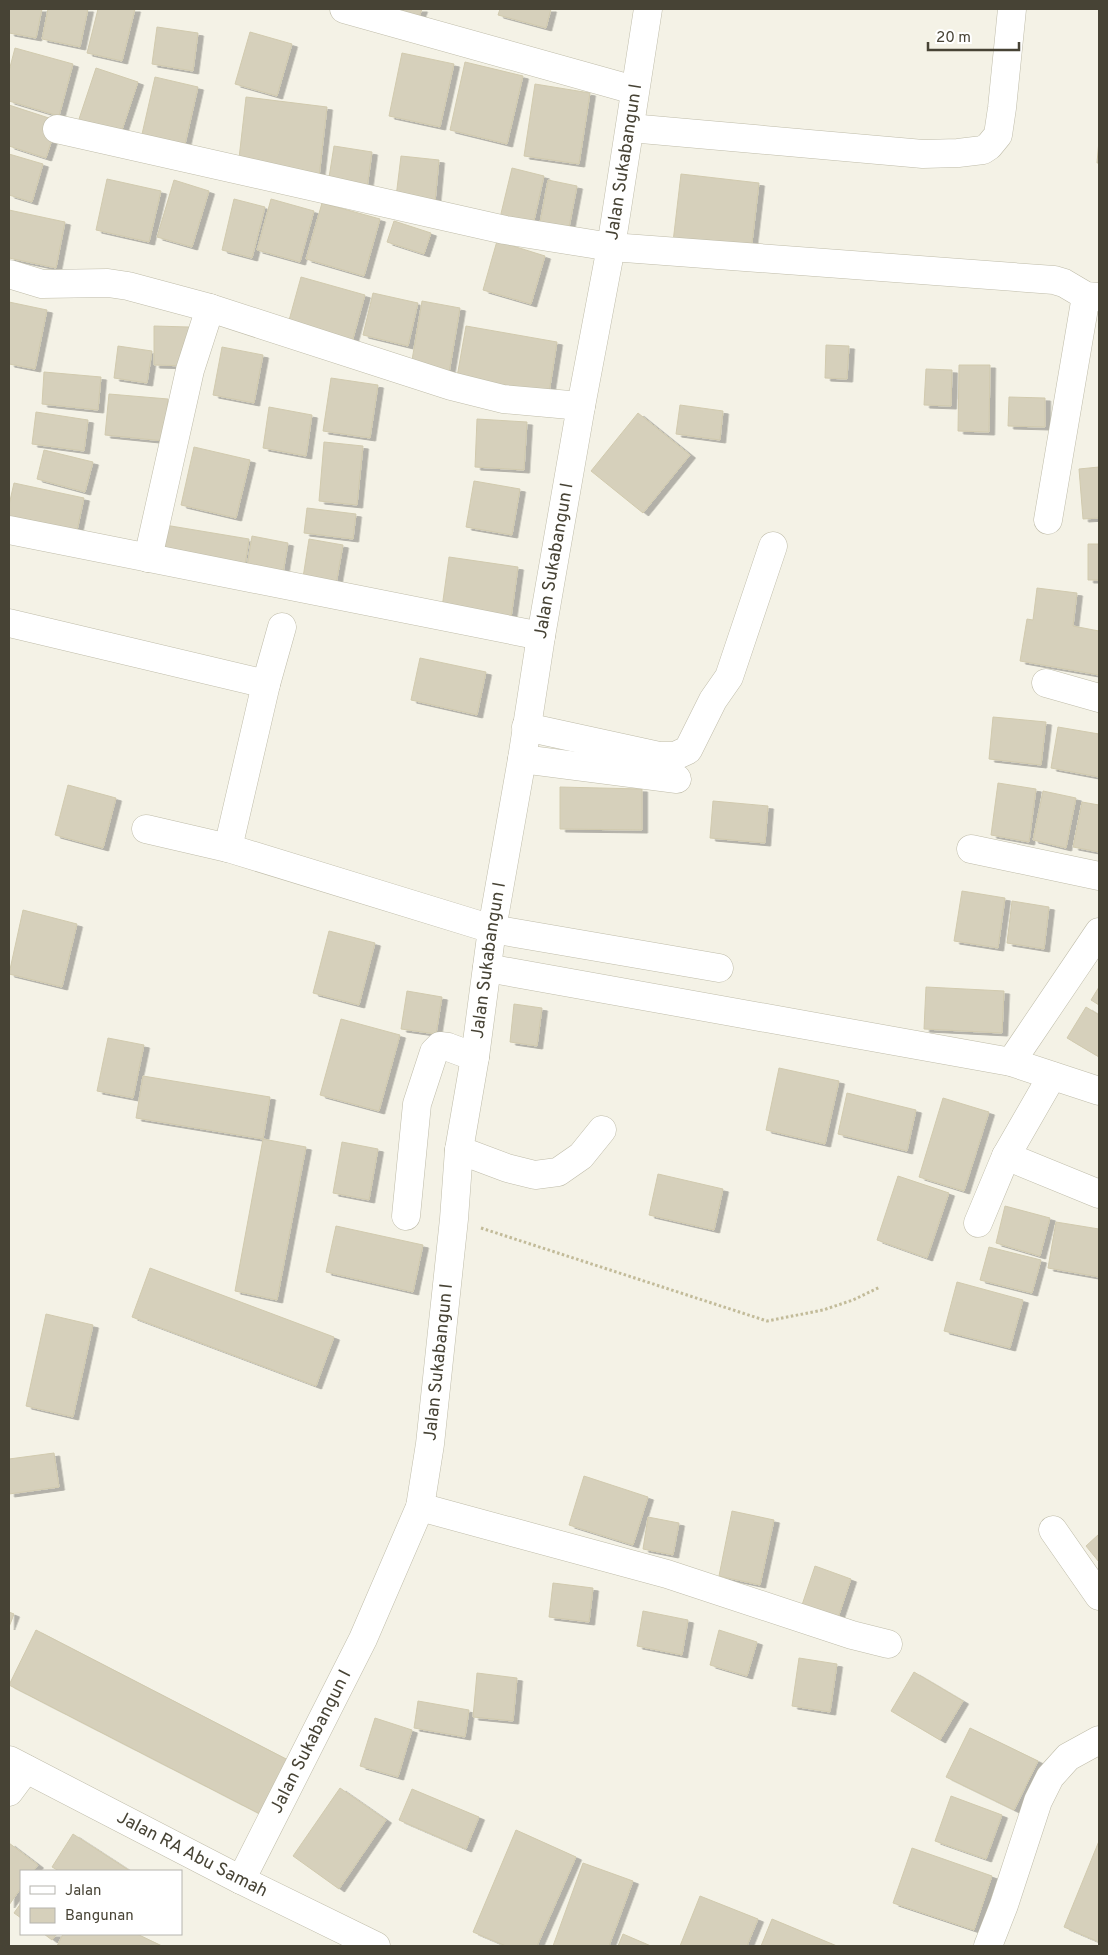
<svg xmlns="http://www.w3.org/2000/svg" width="1108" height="1955" font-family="Overpass,sans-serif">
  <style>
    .building { fill: #d6d0bb; stroke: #d1caae; filter: url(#shadow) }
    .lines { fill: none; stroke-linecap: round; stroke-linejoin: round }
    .minor-casing { stroke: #bfbca9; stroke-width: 29 }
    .path { stroke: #c2bb99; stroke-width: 3; stroke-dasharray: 2.5 2.5; stroke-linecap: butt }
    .minor { stroke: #fff; stroke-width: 28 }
    .labels { text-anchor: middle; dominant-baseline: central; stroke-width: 4; stroke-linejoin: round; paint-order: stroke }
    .street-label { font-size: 18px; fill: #474335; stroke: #fff }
  </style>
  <defs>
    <filter id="shadow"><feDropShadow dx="5.5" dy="3" stdDeviation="0" flood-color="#0004"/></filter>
  </defs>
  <rect width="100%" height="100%" fill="#f4f2e6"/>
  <!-- building -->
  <path class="building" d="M9 9H42L36 38 9 33Z
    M48 9H88L80 47 42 39Z
    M98 9H135L122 61 87 53Z
    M388 9H422L419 17Z
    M500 9H551L546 28 498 15Z
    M157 27 198 33 193 71 152 64Z
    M250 32 292 44 277 96 235 84Z
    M15 48 73 64 59 116 9 101V71Z
    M402 53 454 64 440 127 389 116Z
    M465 62 523 76 507 144 450 130Z
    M96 68 138 82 119 139 77 125Z
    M155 77 198 87 183 153 140 143Z
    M535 84 590 93 579 164 524 156Z
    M246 97 327 107 319 177 238 167Z
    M9 105 58 121 46 158 9 146Z
    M1099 140V163H1097Z
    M334 146 372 152 366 195 327 190Z
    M9 154 43 164 32 202 9 195Z
    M401 156 439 160 435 202 396 197Z
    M512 168 544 176 531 234 498 226Z
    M681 174 759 183 751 251 673 242Z
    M107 179 161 191 149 242 96 230Z
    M174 180 209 191 192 247 157 237Z
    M548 180 577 186 567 238 538 233Z
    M234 199 265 207 252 258 222 250Z
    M271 199 314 211 300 262 257 250Z
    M322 203 380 219 364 276 306 259Z
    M9 210 65 222 56 268 9 258Z
    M394 221 431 233 424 254 387 242Z
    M497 241 545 256 531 304 483 290Z
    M301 277 365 295 352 342 288 324Z
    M373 293 418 303 408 346 363 335Z
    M422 301 460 308 449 373 411 366Z
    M9 302 47 310 35 369 9 364Z
    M154 326 189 327V366L154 365Z
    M466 326 557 342 549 393 457 377Z
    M826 345 849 346 847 379 825 378Z
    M118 346 152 351 147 383 114 378Z
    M222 347 263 355 254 403 213 395Z
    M959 365H990L989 432 958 431Z
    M926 369 952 370 951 406 924 405Z
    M44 372 101 377 98 410 42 404Z
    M331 378 378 385 370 438 323 431Z
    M109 394 168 399 164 441 105 435Z
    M1009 397 1045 398V427L1008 426Z
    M680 405 723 411 720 440 676 434Z
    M269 407 312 415 306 456 263 448Z
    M36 412 88 420 84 451 32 444Z
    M638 413 690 455 643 513 591 471Z
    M477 419 527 422 524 470 475 467Z
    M324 442 363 446 357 505 319 501Z
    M194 447 250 460 236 518 181 505Z
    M44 450 93 462 85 492 37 479Z
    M1099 467V518L1083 519 1079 469Z
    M474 481 520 489 512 535 466 527Z
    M14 483 84 498 75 540 9 525V505Z
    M307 508 356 514 353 539 304 533Z
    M159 524 249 539 244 572 154 558Z
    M252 536 288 543 282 579 246 573Z
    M309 539 343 545 335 590 302 584Z
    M1088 544H1099V580H1088Z
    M449 557 518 567 510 625 441 615Z
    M1037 588 1077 593 1073 626 1099 631V675L1020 661 1027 619 1033 620Z
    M420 658 486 672 477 715 411 700Z
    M993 717 1046 722 1041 765 989 759Z
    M1058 727 1099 734V777L1051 768Z
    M998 783 1036 789 1029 842 991 835Z
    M68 785 116 798 103 848 55 835Z
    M560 787 642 789V830L560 829Z
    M1043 791 1076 798 1066 848 1033 840Z
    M713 801 768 806 765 843 710 838Z
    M1082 802 1099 805V852L1073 847Z
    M962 891 1005 898 998 948 954 941Z
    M1012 901 1049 907 1044 949 1007 943Z
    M23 910 77 924 62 987 9 974Z
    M329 931 375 943 359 1005 313 993Z
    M926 987 1004 991 1002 1033 924 1029Z
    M1099 987V1005L1091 1000Z
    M407 991 442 997 436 1034 401 1029Z
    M514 1004 542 1008 537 1046 510 1042Z
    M1086 1007 1099 1015V1057L1067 1038Z
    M341 1019 400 1035 379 1111 320 1095Z
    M108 1038 144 1045 133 1098 97 1091Z
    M779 1068 839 1081 825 1144 766 1130Z
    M143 1076 270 1097 263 1139 136 1118Z
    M847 1093 916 1110 907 1151 838 1134Z
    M943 1098 989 1112 964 1191 919 1177Z
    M263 1139 306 1147 277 1300 235 1291Z
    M342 1142 378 1149 369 1200 333 1193Z
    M658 1174 723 1189 714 1230 649 1215Z
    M898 1176 949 1193 927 1258 877 1240Z
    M1005 1206 1050 1218 1040 1256 996 1243Z
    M1056 1222 1099 1229V1277L1048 1268Z
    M336 1226 423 1245 413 1292 326 1272Z
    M989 1247 1041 1260 1032 1293 980 1280Z
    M150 1268 334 1337 316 1386 132 1317Z
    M957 1282 1023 1300 1010 1348 944 1331Z
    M46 1314 93 1325 73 1417 26 1406Z
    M54 1453 59 1487 9 1494V1459Z
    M584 1476 648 1497 633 1545 569 1525Z
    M732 1511 774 1520 760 1585 719 1576Z
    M648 1517 679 1523 673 1555 643 1549Z
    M1099 1534V1562L1086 1546Z
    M815 1566 851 1579 838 1618 802 1605Z
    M553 1583 593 1588 589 1622 549 1617Z
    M643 1611 688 1620 682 1655 637 1646Z
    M9 1612 14 1614 9 1627Z
    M36 1630 288 1760 260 1814 9 1685Z
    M719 1630 757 1642 747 1676 710 1665Z
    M799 1658 837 1664 830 1712 792 1706Z
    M914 1672 963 1701 940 1740 891 1711Z
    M477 1673 517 1678 513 1721 473 1717Z
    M418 1701 469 1710 465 1737 414 1728Z
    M375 1718 412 1730 398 1777 360 1766Z
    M970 1728 1038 1761 1014 1810 946 1777Z
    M340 1788 386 1820 339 1889 293 1856Z
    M412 1789 479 1817 466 1849 399 1820Z
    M951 1796 1002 1815 986 1859 935 1841Z
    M516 1830 576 1857 537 1946H506L473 1932Z
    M73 1834 130 1871H59L52 1867Z
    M1099 1841V1942L1064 1927Z
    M9 1843 38 1865 33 1871H21V1888L9 1905Z
    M912 1848 992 1876 974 1930 893 1903Z
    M583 1863 633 1881 609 1946H553Z
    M700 1896 758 1919 747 1946H680Z
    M21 1903V1918L14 1913Z
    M772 1919 837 1946H761Z
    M44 1934H57L52 1940Z
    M63 1934H137L162 1946H57Z
    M623 1934 651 1946H618Z"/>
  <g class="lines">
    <defs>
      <g id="minor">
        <path d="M344 9 634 90"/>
        <path d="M630 128 923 154 958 153 983 150 989 146 998 135 1002 108 1012 9"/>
        <path d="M57 129 505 230 611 247 1054 280 1064 283 1086 296 1099 297"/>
        <path d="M9 274 42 284 108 283 128 286 210 308 451 386 503 399 581 406"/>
        <path d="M1048 520 1086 296"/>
        <path d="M9 530 541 636"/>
        <path d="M148 558 190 370 210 308"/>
        <path d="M9 623 266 684"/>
        <path d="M1046 683 1099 698"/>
        <path d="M526 727 659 756H675L688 750 713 700 729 677 773 546"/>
        <path d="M522 759 677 779"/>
        <path d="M146 829 228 848 492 929 719 968"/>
        <path d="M228 848 266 684 282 627"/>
        <path d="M971 849 1099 876"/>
        <path d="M487 968 1011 1062 1099 1091"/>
        <path d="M1011 1062 1099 932"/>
        <path d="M459 1150 507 1168 535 1175 558 1172 581 1156 602 1130"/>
        <path d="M1006 1156 1099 1194"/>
        <path d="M406 1216 417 1104 434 1052 440 1046 448 1047 475 1057"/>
        <path d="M978 1223 1006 1156 1052 1076"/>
        <path d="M420 1507 667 1574 852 1635 888 1644"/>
        <path d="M1053 1530 1099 1596"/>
        <path id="s1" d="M9 1760 241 1880 376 1946"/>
        <path d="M9 1792 26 1769"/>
        <path id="s2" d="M241 1880 363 1639 420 1507 430 1444 454 1219 459 1150 475 1057 492 929 522 759 541 636 581 406 611 247 648 9"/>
        <path d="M988 1946 1004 1905 1038 1801 1050 1777 1068 1757 1099 1740"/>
      </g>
    </defs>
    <!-- minor casing -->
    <use href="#minor" class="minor-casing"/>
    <!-- path -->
    <path class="path" d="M481 1228 767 1321 823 1310 853 1300 880 1287"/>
    <!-- minor -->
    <use href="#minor" class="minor"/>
  </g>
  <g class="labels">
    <!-- street labels -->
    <g class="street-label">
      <text stroke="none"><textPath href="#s2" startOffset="1775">Jalan Sukabangun I</textPath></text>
      <text stroke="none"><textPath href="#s2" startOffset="1370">Jalan Sukabangun I</textPath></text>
      <text stroke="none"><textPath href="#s2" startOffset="965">Jalan Sukabangun I</textPath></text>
      <text stroke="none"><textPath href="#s2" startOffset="560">Jalan Sukabangun I</textPath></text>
      <text stroke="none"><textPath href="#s2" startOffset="155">Jalan Sukabangun I</textPath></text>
      <text stroke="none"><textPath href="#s1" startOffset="206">Jalan RA Abu Samah</textPath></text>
    </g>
  </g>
  <!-- border -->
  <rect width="1108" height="1955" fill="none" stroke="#474335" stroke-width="20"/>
  <!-- legend -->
  <rect x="20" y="1870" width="162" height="65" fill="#ffffff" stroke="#b5b4ae"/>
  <rect x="30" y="1886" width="25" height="8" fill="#ffffff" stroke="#b5b4ae"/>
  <text x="65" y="1895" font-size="15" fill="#474335">Jalan</text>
  <rect x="30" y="1908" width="25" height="15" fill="#d6d0bb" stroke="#b5b4ae"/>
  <text x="65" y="1920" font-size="15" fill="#474335">Bangunan</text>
  <!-- scale -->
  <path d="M928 42v8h91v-8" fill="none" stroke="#474335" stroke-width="2.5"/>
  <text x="936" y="42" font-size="15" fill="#474335" stroke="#ffffff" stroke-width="4" paint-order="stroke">20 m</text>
</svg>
